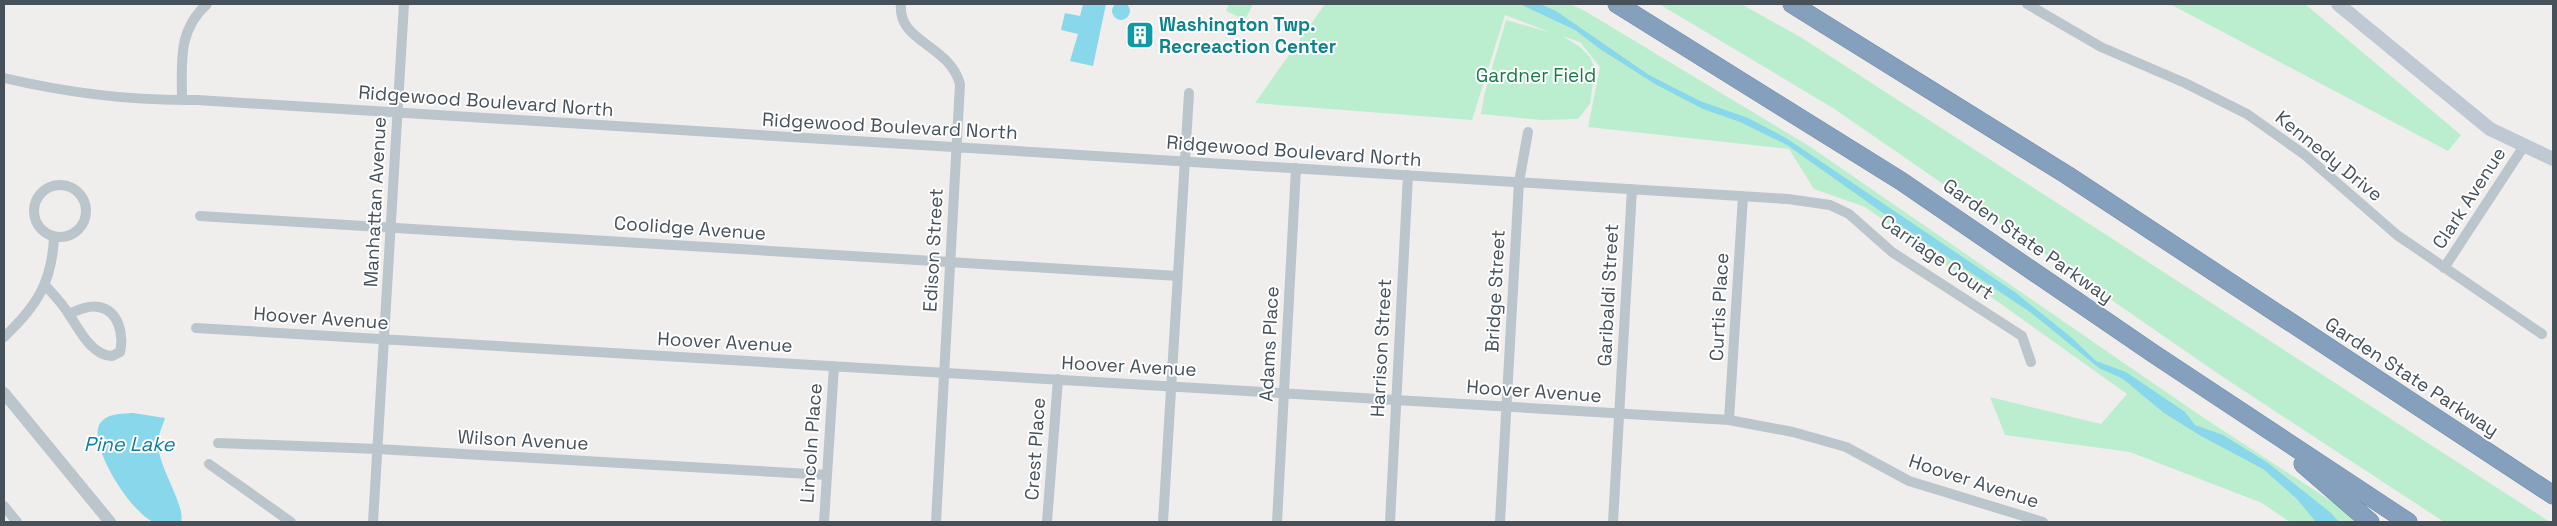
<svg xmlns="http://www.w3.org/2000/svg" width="2557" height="526" font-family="'Space Grotesk',sans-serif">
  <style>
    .green { fill: #bbeece }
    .water { fill: #88d7eb }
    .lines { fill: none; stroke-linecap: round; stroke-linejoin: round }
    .motorway-casing { stroke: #708ba8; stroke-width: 19 }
    .minor { stroke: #bbc5cc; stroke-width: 10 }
    .tertiary { stroke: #bbc5cc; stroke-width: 12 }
    .secondary { stroke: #bec9d4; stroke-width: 14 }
    .motorway { stroke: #85a0bc; stroke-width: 18 }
    .labels { text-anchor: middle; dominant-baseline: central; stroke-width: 4; stroke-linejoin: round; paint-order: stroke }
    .culture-label { font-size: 19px; font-weight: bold; fill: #0d838f; stroke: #fff; text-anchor: start }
    .park-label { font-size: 19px; fill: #177b48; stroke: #fff }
    .street-label { font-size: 19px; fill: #46515a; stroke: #fff }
    .water-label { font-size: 20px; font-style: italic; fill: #0d819f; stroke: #fff }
  </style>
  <rect width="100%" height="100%" fill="#f0eded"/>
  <!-- green -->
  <path class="green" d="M1229 4H1253L1245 20 1226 11Z
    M1325 4H1570L1585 11 1809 146 2198 414 2363 522H2290L2262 503 2130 452 2005 435 1990 397 2101 424 2127 394 1865 207 1814 189 1789 149 1588 127 1600 67 1580 42 1562 36 1579 46 1590 57 1595 69 1590 104 1578 119 1541 120 1481 114 1484 96 1506 20 1552 33 1505 15 1472 120 1255 103Z
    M1659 4H1741L1802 38 2550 522H2444L2223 377 1833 108Z
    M2170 4H2305L2461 135 2448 151Z"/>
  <!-- water -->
  <path class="water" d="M1112 11a9 9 0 1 1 18 0a9 9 0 1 1-18 0Z
    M1083 4H1106L1093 66 1070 61 1078 34 1061 30 1065 13 1080 16Z
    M1520 4H1540L1556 11 1649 75 1700 101 1748 118 1786 138 2016 293 2072 338 2096 361 2126 372 2185 412 2195 425 2223 435 2268 463 2331 513 2339 522H2316L2297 499 2263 469 2201 436 2164 413 2123 379 2099 368 2030 312 1907 230 1787 145 1740 122 1703 109 1655 84 1600 49 1575 30Z
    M133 413 165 418C163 425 159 433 158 440 156 465 186 504 181 522 173 522 161 524 154 522 132 515 81 437 103 420 111 413 123 414 133 413Z"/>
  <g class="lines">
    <defs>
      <path id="motorway" d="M1617 4 1901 181 2154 354 2408 522
        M1792 4 2067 175 2553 495
        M2303 464 2370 522"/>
    </defs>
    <!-- motorway casing -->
    <use href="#motorway" class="motorway-casing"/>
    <!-- minor -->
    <path class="minor" d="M901 4C897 42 949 44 960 84L936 522
      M2027 4 2101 47 2185 83 2247 114 2305 155 2397 235 2542 334
      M4 78C68 93 131 101 197 100L1788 199 1830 205 1849 214 1892 252 2022 336 2031 362
      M182 100C182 63 177 31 207 4
      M34 211a26 26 0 1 1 52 0a26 26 0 1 1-52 0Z
      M200 216 1178 276
      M2444 268 2524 146
      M45 285C53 294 62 303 68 313 78 327 91 356 112 356L120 352C124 335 119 311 99 307 89 305 78 310 69 314
      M196 328 1729 420 1793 432 1846 447 1909 481 2043 522
      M4 337C37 306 52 282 54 237
      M1729 420 1743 196
      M218 443 378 449 827 475
      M209 464 291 522
      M4 506 17 522
      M373 522 404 4
      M824 522 834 366
      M1047 522 1058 379
      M1163 522 1189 93
      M1277 522 1296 168
      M1390 522 1408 175
      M1500 522 1519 182 1528 132
      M1613 522 1632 189"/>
    <!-- tertiary -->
    <path class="tertiary" d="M4 393 110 522"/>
    <!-- secondary -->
    <path class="secondary" d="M2338 4 2490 129 2553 159"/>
    <!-- motorway -->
    <use href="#motorway" class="motorway"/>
  </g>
  <!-- icons -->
  <defs>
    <symbol id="building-square" viewBox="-11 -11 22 22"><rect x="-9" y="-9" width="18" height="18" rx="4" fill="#0f9aa8" stroke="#fff"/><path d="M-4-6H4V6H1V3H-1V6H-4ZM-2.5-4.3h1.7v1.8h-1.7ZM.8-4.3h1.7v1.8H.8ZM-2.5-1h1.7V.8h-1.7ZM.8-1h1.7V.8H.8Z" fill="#fff"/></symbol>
  </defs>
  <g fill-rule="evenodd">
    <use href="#building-square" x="1124" y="19" width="32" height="32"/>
  </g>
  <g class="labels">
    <!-- culture labels -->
    <g class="culture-label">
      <text x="1159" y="24">Washington Twp.<tspan x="1159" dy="22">Recreaction Center</tspan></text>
    </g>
    <!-- park labels -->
    <g class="park-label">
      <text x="1536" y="75">Gardner Field</text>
    </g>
    <!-- street labels -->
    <g class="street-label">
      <text transform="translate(486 101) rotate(4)">Ridgewood Boulevard North</text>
      <text transform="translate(890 126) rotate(3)">Ridgewood Boulevard North</text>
      <text transform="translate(1294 151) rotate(4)">Ridgewood Boulevard North</text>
      <text transform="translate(2329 156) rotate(39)">Kennedy Drive</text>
      <text transform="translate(2469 198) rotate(-57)">Clark Avenue</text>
      <text transform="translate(375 202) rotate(-87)">Manhattan Avenue</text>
      <text transform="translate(690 228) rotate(4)">Coolidge Avenue</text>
      <text transform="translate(2028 241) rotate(35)">Garden State Parkway</text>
      <text transform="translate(933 250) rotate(-87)">Edison Street</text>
      <text transform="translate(1937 257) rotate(35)">Carriage Court</text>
      <text transform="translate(1495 291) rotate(-87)">Bridge Street</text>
      <text transform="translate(1608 295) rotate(-87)">Garibaldi Street</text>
      <text transform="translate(1719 307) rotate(-87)">Curtis Place</text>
      <text transform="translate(321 318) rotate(4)">Hoover Avenue</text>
      <text transform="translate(725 342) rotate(3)">Hoover Avenue</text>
      <text transform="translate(1269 344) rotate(-87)">Adams Place</text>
      <text transform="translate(1381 348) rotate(-87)">Harrison Street</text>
      <text transform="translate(1129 366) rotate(3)">Hoover Avenue</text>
      <text transform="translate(2412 377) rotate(33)">Garden State Parkway</text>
      <text transform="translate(1534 391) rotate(4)">Hoover Avenue</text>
      <text transform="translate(523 440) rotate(3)">Wilson Avenue</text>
      <text transform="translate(811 443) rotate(-86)">Lincoln Place</text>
      <text transform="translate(1035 449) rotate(-86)">Crest Place</text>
      <text transform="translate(1974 481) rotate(18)">Hoover Avenue</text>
    </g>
    <!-- water labels -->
    <g class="water-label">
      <text x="129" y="444">Pine Lake</text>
    </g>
  </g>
  <!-- border -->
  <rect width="2557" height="526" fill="none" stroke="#46515a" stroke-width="10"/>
</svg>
